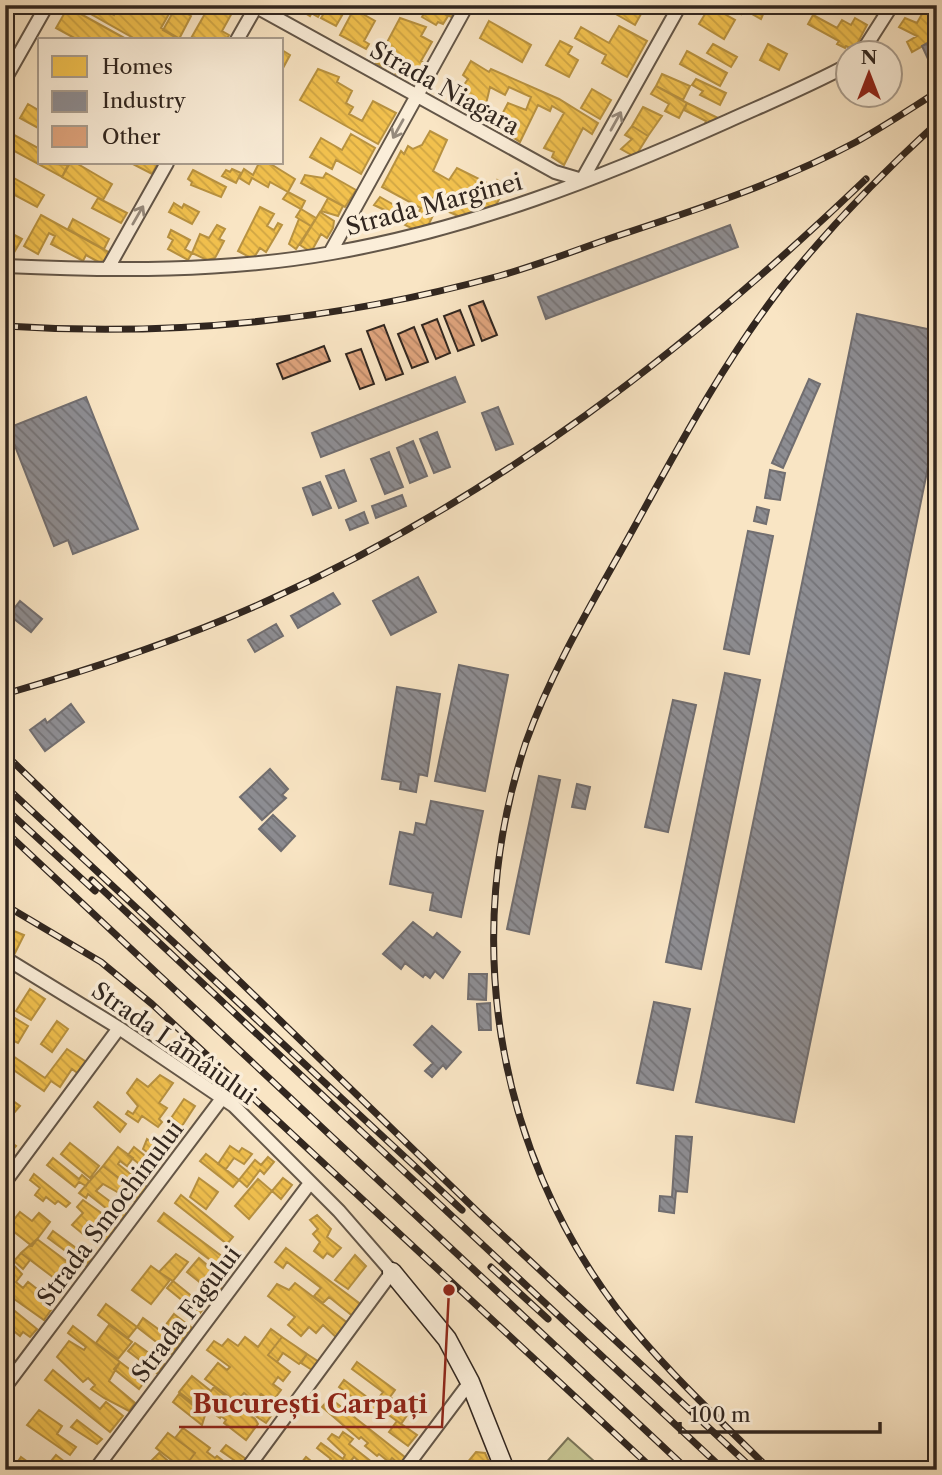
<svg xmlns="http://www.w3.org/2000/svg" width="942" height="1475" font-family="'Libre Caslon Text',serif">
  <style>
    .pitch { fill: #c4c290; stroke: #7a7458; stroke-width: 2 }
    .homes { fill: url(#homes-back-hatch); stroke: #b89240; stroke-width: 2 }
    .industry { fill: url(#industry-back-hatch); stroke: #716e70; stroke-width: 2 }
    .building { fill: url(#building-back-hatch); stroke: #31261f; stroke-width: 2 }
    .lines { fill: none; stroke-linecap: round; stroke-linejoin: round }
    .street-casing { stroke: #635648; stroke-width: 16 }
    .secondary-casing { stroke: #31261f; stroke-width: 21 }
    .street { stroke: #fbeed9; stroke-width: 12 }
    .secondary { stroke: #fbeed9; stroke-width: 18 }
    .rail-casing { stroke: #31261f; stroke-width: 7 }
    .rail { stroke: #fbeed9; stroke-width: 4.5; stroke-dasharray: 13; stroke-linecap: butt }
    .oneway { stroke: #968a7c }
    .labels { text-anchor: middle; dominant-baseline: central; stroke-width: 7; stroke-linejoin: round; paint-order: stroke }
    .street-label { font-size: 24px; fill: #31261f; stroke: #fbeed9 }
    .leader { fill: none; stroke: #8f2418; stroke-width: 2.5 }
    .callout-dot { fill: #8f2418; stroke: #fbeed9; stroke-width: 2.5 }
    .callout-label { font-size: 26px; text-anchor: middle; font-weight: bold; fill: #8f2418; stroke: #fbeed9; stroke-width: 7; stroke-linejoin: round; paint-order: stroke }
  </style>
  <defs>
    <pattern id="homes-back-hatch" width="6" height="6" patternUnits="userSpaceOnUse" patternTransform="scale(1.75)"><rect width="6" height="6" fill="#f2c14e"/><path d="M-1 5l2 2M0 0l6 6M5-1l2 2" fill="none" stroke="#d0a644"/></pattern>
    <pattern id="industry-back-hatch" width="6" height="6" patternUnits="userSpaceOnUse" patternTransform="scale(1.75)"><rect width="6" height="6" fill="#8d8d92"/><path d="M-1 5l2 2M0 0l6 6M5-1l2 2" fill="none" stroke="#747377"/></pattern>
    <pattern id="building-back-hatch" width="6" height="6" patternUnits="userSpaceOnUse" patternTransform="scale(1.75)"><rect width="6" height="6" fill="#dfa47d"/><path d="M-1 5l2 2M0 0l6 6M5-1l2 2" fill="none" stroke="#b58566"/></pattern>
  </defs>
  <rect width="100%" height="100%" fill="#f9e5c4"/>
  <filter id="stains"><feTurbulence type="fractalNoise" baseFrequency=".00286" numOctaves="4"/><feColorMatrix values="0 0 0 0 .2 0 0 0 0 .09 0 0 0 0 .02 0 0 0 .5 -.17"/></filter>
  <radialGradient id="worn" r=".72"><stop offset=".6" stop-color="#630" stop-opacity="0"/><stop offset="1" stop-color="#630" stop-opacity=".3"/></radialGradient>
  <!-- pitch -->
  <path class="pitch" d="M568 1438 604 1470H550L544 1465Z"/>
  <!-- homes -->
  <path class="homes" d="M96 5H115L110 13Z
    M96 5 114 15 119 5H174L161 28 182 40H137L91 14Z
    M210 5H217L232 13 222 31 229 35 226 40H190Z
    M303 5H316L310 16 300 10Z
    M316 5H325L318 17 311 13Z
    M329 5H348L336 26 321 18Z
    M393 5H411L407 13Z
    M411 5H429L448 16 443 24 438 22 436 25 422 17 425 12Z
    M429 5H456L457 6 451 17Z
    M600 5H646L635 25Z
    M725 5H756L765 10 761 19 743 9 741 14Z
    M858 5H882L877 15Z
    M927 5 937 6V38L912 52 907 42 917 36 899 27 905 18 917 23Z
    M710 6 735 20 724 39 699 24Z
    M68 7 128 40H78L56 28Z
    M176 7 191 16 179 39 163 30Z
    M354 9 375 21 364 41 369 44 366 49 340 35Z
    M813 15 837 28 842 20 851 25 855 18 867 25 854 50 846 46 845 48 837 44 839 41 808 24Z
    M400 18 426 27 421 36 432 42 421 61 427 65 422 73 405 63 398 75 376 63Z
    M489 21 531 45 522 62 480 38Z
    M619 26 647 41 627 77 602 63 606 55 575 38 581 27 609 43Z
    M560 41 572 47 568 54 578 60 569 77 546 65Z
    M713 44 737 57 731 67 707 53Z
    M768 44 787 54 779 70 760 60Z
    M282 50 290 55 282 70Z
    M687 51 727 73 720 86 680 64Z
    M471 61 489 72 491 69 559 99 598 123 592 134 583 128 564 165 552 157 554 152 544 148 564 113 552 106 550 111 538 105 520 142 496 126 508 103 526 110 531 97 509 87 505 95 490 87 486 104 482 102 476 116 456 106 467 87 464 85 468 79 463 75Z
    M318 69 339 77 337 82 352 91 346 103 353 107 349 114 362 121 373 101 396 113 378 144 300 100Z
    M662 74 690 86 683 100 656 86Z
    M696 79 726 93 720 105 700 95 703 91 692 85Z
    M656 86 687 103 679 118 665 111 669 104 651 94Z
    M592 89 611 100 600 119 581 108Z
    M687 103 718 118 715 124 710 121 703 129 706 121 684 110Z
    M28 104 40 111V129L20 118Z
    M643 107 662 116 648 136 632 126Z
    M632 126 648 136 635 157 621 149 632 139 625 135Z
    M5 130 40 149V163L68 165 62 177 5 146Z
    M430 131 447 140 433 171 449 180 457 168 493 186 497 180 506 186 495 207 460 217 447 211 455 199 438 190 429 205 436 209 428 226 415 230 405 225 408 221 374 205 380 197 415 217 421 208 382 187 401 151 404 154 408 146 413 149 422 145Z
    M351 134 375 148 361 174 336 160 332 169 310 157 321 138 342 150Z
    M70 163H76L112 184 103 200 62 177Z
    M131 163H158L152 174Z
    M259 163H269L295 179 288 192 270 182 268 187 252 178 249 184 239 178 244 169 253 175Z
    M232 169 241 173 236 183 222 176 226 170 230 172Z
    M193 170 226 187 221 197 191 185 192 182 188 179Z
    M5 173 44 195 37 207 5 190Z
    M326 173 356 190 345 207 301 183 305 175 323 178Z
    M288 192 305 201 301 209 283 199Z
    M98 198 127 213 121 223 92 208Z
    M328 198 343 206 338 216 321 211Z
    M174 203 182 208 184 204 199 212 192 224 169 212Z
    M260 207 274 214 267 226 274 230 278 223 282 225 266 252 260 248 253 259 238 251Z
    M301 209 316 218 311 226 296 217Z
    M320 212 334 221 333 228 327 238 321 234 311 252 300 245Z
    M41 215 112 254 106 266 86 255 83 261 51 244 55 236 49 233 38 254 24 246Z
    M73 219 109 239 104 249 68 229Z
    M299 219 311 226 296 249 289 244Z
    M217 225 225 229 219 239 224 241 215 258 207 260 192 253 200 234 209 238Z
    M5 230 22 239 9 261 5 259Z
    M171 230 190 240 185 249 192 253 188 260 168 249 173 240 168 237Z
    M9 929 24 935 14 955 5 951Z
    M30 989 45 999 31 1020 16 1011Z
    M5 1012 28 1026 18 1043 8 1038 11 1033 5 1030Z
    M57 1021 68 1029 52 1052 41 1044Z
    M67 1049 88 1063 80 1075 72 1069 60 1087 51 1081 44 1091 5 1064 7 1052 45 1078Z
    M160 1075 173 1083 159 1103 167 1108 159 1119 162 1122 158 1127 142 1116 138 1122 126 1114 128 1111 133 1114 138 1106 127 1093 137 1079 148 1087Z
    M5 1095 20 1106 14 1113 5 1107Z
    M184 1099 195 1106 178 1132 167 1124Z
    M98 1102 126 1124 120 1132 94 1107Z
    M5 1123 12 1129 5 1138Z
    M5 1138 16 1146 5 1159Z
    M147 1139 167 1154 160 1162 143 1149Z
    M70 1143 99 1166 90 1178 61 1154Z
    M230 1146 239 1152 242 1148 252 1154 244 1164 234 1158 226 1169 218 1164Z
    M118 1147 133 1158 127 1166 120 1161 118 1164 147 1187 141 1195 103 1166Z
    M134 1147 158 1166 152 1174 128 1155Z
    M206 1154 239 1180 233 1187 200 1161Z
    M268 1157 274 1162 264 1174 260 1170 247 1187 239 1180 255 1160 261 1165Z
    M53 1158 79 1179 82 1175 89 1181 86 1186 79 1182 75 1187 47 1165Z
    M103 1166 141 1195 135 1202 103 1184 96 1191 127 1214 121 1220 88 1194 86 1198 79 1193Z
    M34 1174 70 1203 66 1207 58 1201 55 1204 46 1197 43 1201 35 1195 40 1188 30 1180Z
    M199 1178 218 1192 206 1209 190 1197Z
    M283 1178 292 1185 281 1199 272 1191Z
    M258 1179 272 1191 249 1219 235 1206Z
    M181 1195 233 1237 227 1244 175 1203Z
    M83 1200 110 1219 108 1223 116 1228 105 1242 93 1232 88 1238 72 1225 83 1213 77 1207Z
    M20 1212 32 1221 39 1213 50 1222 32 1246 8 1227Z
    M164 1213 223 1257 217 1265 158 1221Z
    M317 1215 331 1229 327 1237 341 1248 333 1257 327 1253 323 1258 314 1251 320 1242 313 1234 318 1229 310 1220Z
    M53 1231 91 1259 86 1266 48 1238Z
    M37 1239 73 1266 58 1281 21 1253Z
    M286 1248 363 1306 354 1317 329 1297 323 1303 314 1296 321 1288 287 1262 283 1268 275 1262Z
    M21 1253 30 1260 23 1269 14 1261Z
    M176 1254 188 1262 173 1281 159 1272Z
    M355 1255 366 1266 348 1289 335 1280Z
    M5 1256 22 1274 16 1282 23 1288 28 1282 41 1292 43 1288 51 1294 48 1299 52 1302 48 1308 51 1310 44 1320 7 1294 5 1297Z
    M199 1258 213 1270 208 1276 222 1288 216 1295 187 1272Z
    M151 1266 170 1280 151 1304 132 1290Z
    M173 1281 205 1307 199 1314 167 1288Z
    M295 1283 349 1324 338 1339 323 1325 316 1333 309 1327 301 1336 288 1325 295 1317 268 1296 277 1284 289 1290Z
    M5 1303 37 1329 30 1337 23 1332 20 1336 5 1324 9 1318 5 1315Z
    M106 1304 137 1327 128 1338 98 1315Z
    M174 1314 192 1328 172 1354 137 1327 143 1318 161 1331Z
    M109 1325 132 1342 118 1359 96 1343Z
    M73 1326 120 1362 109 1381 135 1403 129 1411 104 1398 91 1389 95 1385 88 1378 83 1382 57 1357 69 1341 84 1350 86 1347 68 1333Z
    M271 1329 282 1337 268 1355 290 1372 283 1381 278 1377 273 1384 281 1390 272 1402 261 1394 255 1402 244 1393 236 1402 205 1379 218 1363 227 1370 230 1367 207 1350 214 1341 222 1346 228 1339 238 1346 245 1337 258 1347Z
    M282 1337 307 1354 299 1364 283 1353 277 1362 268 1355Z
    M5 1341 12 1346 7 1356 16 1361 12 1367 6 1368Z
    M135 1343 164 1364 157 1373 128 1351Z
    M307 1354 319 1362 312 1370 301 1363Z
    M120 1362 145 1381 139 1389 114 1369Z
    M357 1362 395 1390 390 1397 410 1411 401 1424 382 1410 377 1416 339 1387 344 1380 375 1403 383 1392 352 1369Z
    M53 1370 100 1409 106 1402 123 1416 110 1432 45 1380Z
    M192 1376 211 1391 214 1387 255 1419 258 1424 246 1440 224 1423 226 1420 221 1416 220 1418 202 1405 200 1408 179 1392Z
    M179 1394 205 1415 202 1425 173 1402Z
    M330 1398 406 1458 400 1465 392 1458 389 1462 379 1454 377 1456 365 1446 368 1443 361 1437 359 1439 322 1407Z
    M259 1408 271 1416 266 1423 254 1415Z
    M39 1410 62 1426 57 1434 76 1447 70 1455 27 1425Z
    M77 1420 102 1439 97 1444 71 1427Z
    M397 1421 417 1435 408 1446 389 1432Z
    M183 1428 210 1448 207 1452 215 1458 217 1456 235 1470 183 1469 195 1453 175 1438Z
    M343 1432 353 1439 349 1444 382 1470H369L354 1457 349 1463 357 1470H302L298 1467 306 1457 322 1470 331 1459 317 1448 321 1443 343 1459 345 1455 328 1439 332 1434 339 1438Z
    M168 1433 195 1453 183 1469 156 1448Z
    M226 1445 246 1459 241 1465 221 1451Z
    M476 1452 485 1453 490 1464 483 1470 480 1466 475 1470 467 1463Z
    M159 1453 175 1467 178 1470H142Z
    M56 1455 75 1470H62L51 1461Z
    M21 1457 32 1465 28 1470H5V1459L15 1466Z"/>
  <!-- industry -->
  <path class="industry" d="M937 38V56L929 61 922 46Z
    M730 225 738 247 546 319 538 297Z
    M857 314 937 331V423L794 1122 696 1102Z
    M455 377 465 402 321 457 312 433Z
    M809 379 820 384 783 468 772 463Z
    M86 397 138 529 73 554 68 540 54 546 8 428Z
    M498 407 513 444 496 450 482 413Z
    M437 432 450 467 434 473 420 439Z
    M413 441 427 476 410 483 397 448Z
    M389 452 403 487 385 494 371 459Z
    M344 470 356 501 339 508 326 476Z
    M770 470 785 473 780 500 765 498Z
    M320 482 331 508 313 515 303 488Z
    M402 495 406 506 376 518 372 506Z
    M757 507 769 510 766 524 754 521Z
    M364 512 368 523 350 530 346 520Z
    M748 531 773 536 749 654 724 649Z
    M418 577 436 612 391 635 373 601Z
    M333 593 340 604 298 628 291 616Z
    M20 601 42 619 31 632 9 615Z
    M276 624 283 636 255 652 248 640Z
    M459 665 508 675 485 791 435 781Z
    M725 673 760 680 701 969 666 962Z
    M397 687 440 694 427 776 419 774 416 792 400 789 401 782 382 779Z
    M673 700 696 705 668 832 645 827Z
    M71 704 84 722 45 751 30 730 45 719 47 723Z
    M270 769 288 789 282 795 286 798 262 820 240 797Z
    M539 776 560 780 529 934 507 929Z
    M577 784 590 787 585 809 572 807Z
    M431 801 483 811 461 917 430 910 433 893 390 884 400 832 414 835 416 823 426 825Z
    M273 815 295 836 281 851 259 829Z
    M413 922 433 938 437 933 460 952 443 978 435 971 430 978 425 974 423 977 405 963 401 969 383 954Z
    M469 974H487L486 1000 468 999Z
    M654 1002 690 1009 673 1090 637 1083Z
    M490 1003 491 1030H479L477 1004Z
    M432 1026 461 1052 446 1069 443 1065 432 1077 425 1071 433 1063 414 1045Z
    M676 1136 692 1137 687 1192 676 1191 674 1213 659 1211 660 1196 672 1197Z"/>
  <!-- building -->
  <path class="building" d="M483 301 497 335 482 341 469 306Z
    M460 310 474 345 458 351 444 316Z
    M437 319 450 353 436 359 422 325Z
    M384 325 403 374 386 380 367 331Z
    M414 327 428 362 412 368 398 334Z
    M324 346 330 361 283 379 277 364Z
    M361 349 374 384 360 389 346 354Z"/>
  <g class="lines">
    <defs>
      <path id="street" d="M253 5 555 172 582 180 680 5
        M237 40 257 5
        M862 52 892 5
        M5 79 47 5
        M330 253 467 5
        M5 266C113 271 226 272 332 253 470 229 601 178 728 121 768 103 809 86 848 65
        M108 268 167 163
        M5 958 119 1028 234 1106 339 1211 392 1272 246 1470
        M5 1182 119 1028
        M5 1387 223 1097
        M95 1470 310 1183
        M404 1470 470 1382"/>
      <path id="secondary" d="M392 1272 447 1339 470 1382 505 1470"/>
    </defs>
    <!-- street casing -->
    <use href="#street" class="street-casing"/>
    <!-- secondary casing -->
    <use href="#secondary" class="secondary-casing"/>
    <!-- street -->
    <use href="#street" class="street"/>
    <!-- secondary -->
    <use href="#secondary" class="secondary"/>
    <defs>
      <path id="rail" d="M5 326C171 337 339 320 499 276 538 265 576 250 614 237 696 210 779 183 856 142 883 127 910 109 937 92
        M5 694C95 668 184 639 269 600 497 497 686 351 866 179
        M5 754 480 1214 754 1470
        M5 786 462 1210
        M5 808 95 891
        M5 831 688 1470
        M92 880 724 1470
        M5 905 101 962 152 1004 654 1470
        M491 1267 548 1319
        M770 1470C718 1418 663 1368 618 1310 495 1148 461 935 526 742 553 666 597 595 636 524 680 444 724 362 780 289 827 230 881 174 937 123"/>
    </defs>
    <!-- rail casing -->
    <use href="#rail" class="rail-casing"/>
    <!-- rail -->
    <use href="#rail" class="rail"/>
  </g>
  <!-- one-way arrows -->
  <defs><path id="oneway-shaft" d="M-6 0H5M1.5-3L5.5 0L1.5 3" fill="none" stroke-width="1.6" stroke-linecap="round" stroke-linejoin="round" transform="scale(1.75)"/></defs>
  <g class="oneway">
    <use href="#oneway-shaft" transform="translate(616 121) rotate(-61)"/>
    <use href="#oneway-shaft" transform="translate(398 129) rotate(119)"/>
    <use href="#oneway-shaft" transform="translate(138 215) rotate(-60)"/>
  </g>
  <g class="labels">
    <!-- street labels -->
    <g class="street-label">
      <text transform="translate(445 88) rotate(29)">Strada Niagara</text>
      <text transform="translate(434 204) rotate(-15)">Strada Marginei</text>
      <text transform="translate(174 1043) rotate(35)">Strada Lămâiului</text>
      <text transform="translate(110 1213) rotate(-53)">Strada Smochinului</text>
      <text transform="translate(186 1314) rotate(-53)">Strada Fagului</text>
    </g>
  </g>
  <!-- callouts -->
  <path class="leader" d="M449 1290L442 1427H179"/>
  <circle class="callout-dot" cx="449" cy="1290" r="7"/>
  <g class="callout-label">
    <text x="310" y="1413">București Carpați</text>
  </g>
  <!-- margin -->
  <rect width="942" height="1475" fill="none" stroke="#f9e5c4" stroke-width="28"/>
  <rect x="7" y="7" width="928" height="1461" fill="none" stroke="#31261f" stroke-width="3.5"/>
  <rect x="14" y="14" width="914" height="1447" fill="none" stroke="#31261f" stroke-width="2"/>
  <!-- legend -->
  <rect x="38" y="38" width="245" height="126" fill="#fbeed9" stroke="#aa9e8f" stroke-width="2"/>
  <rect x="52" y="56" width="35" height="21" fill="#f2c14e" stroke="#aa9e8f" stroke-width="2"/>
  <text x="102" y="74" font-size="21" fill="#31261f">Homes</text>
  <rect x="52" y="91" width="35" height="21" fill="#8d8d92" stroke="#aa9e8f" stroke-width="2"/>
  <text x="102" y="108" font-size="21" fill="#31261f">Industry</text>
  <rect x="52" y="126" width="35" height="21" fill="#dfa47d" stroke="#aa9e8f" stroke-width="2"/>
  <text x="102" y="144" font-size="21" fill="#31261f">Other</text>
  <!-- north arrow -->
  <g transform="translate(869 74)"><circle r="33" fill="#fbeed9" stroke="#aa9e8f" stroke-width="2"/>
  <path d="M0-5L12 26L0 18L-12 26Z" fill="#8f2418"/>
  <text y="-10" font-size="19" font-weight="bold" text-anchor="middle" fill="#31261f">N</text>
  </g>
  <!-- scale -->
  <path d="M680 1422v10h200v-10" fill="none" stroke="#31261f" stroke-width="3.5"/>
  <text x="690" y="1422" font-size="21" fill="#31261f" stroke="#fbeed9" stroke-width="5" paint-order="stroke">100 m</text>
  <rect width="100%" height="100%" filter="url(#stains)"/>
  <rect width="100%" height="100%" fill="url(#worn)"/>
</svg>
